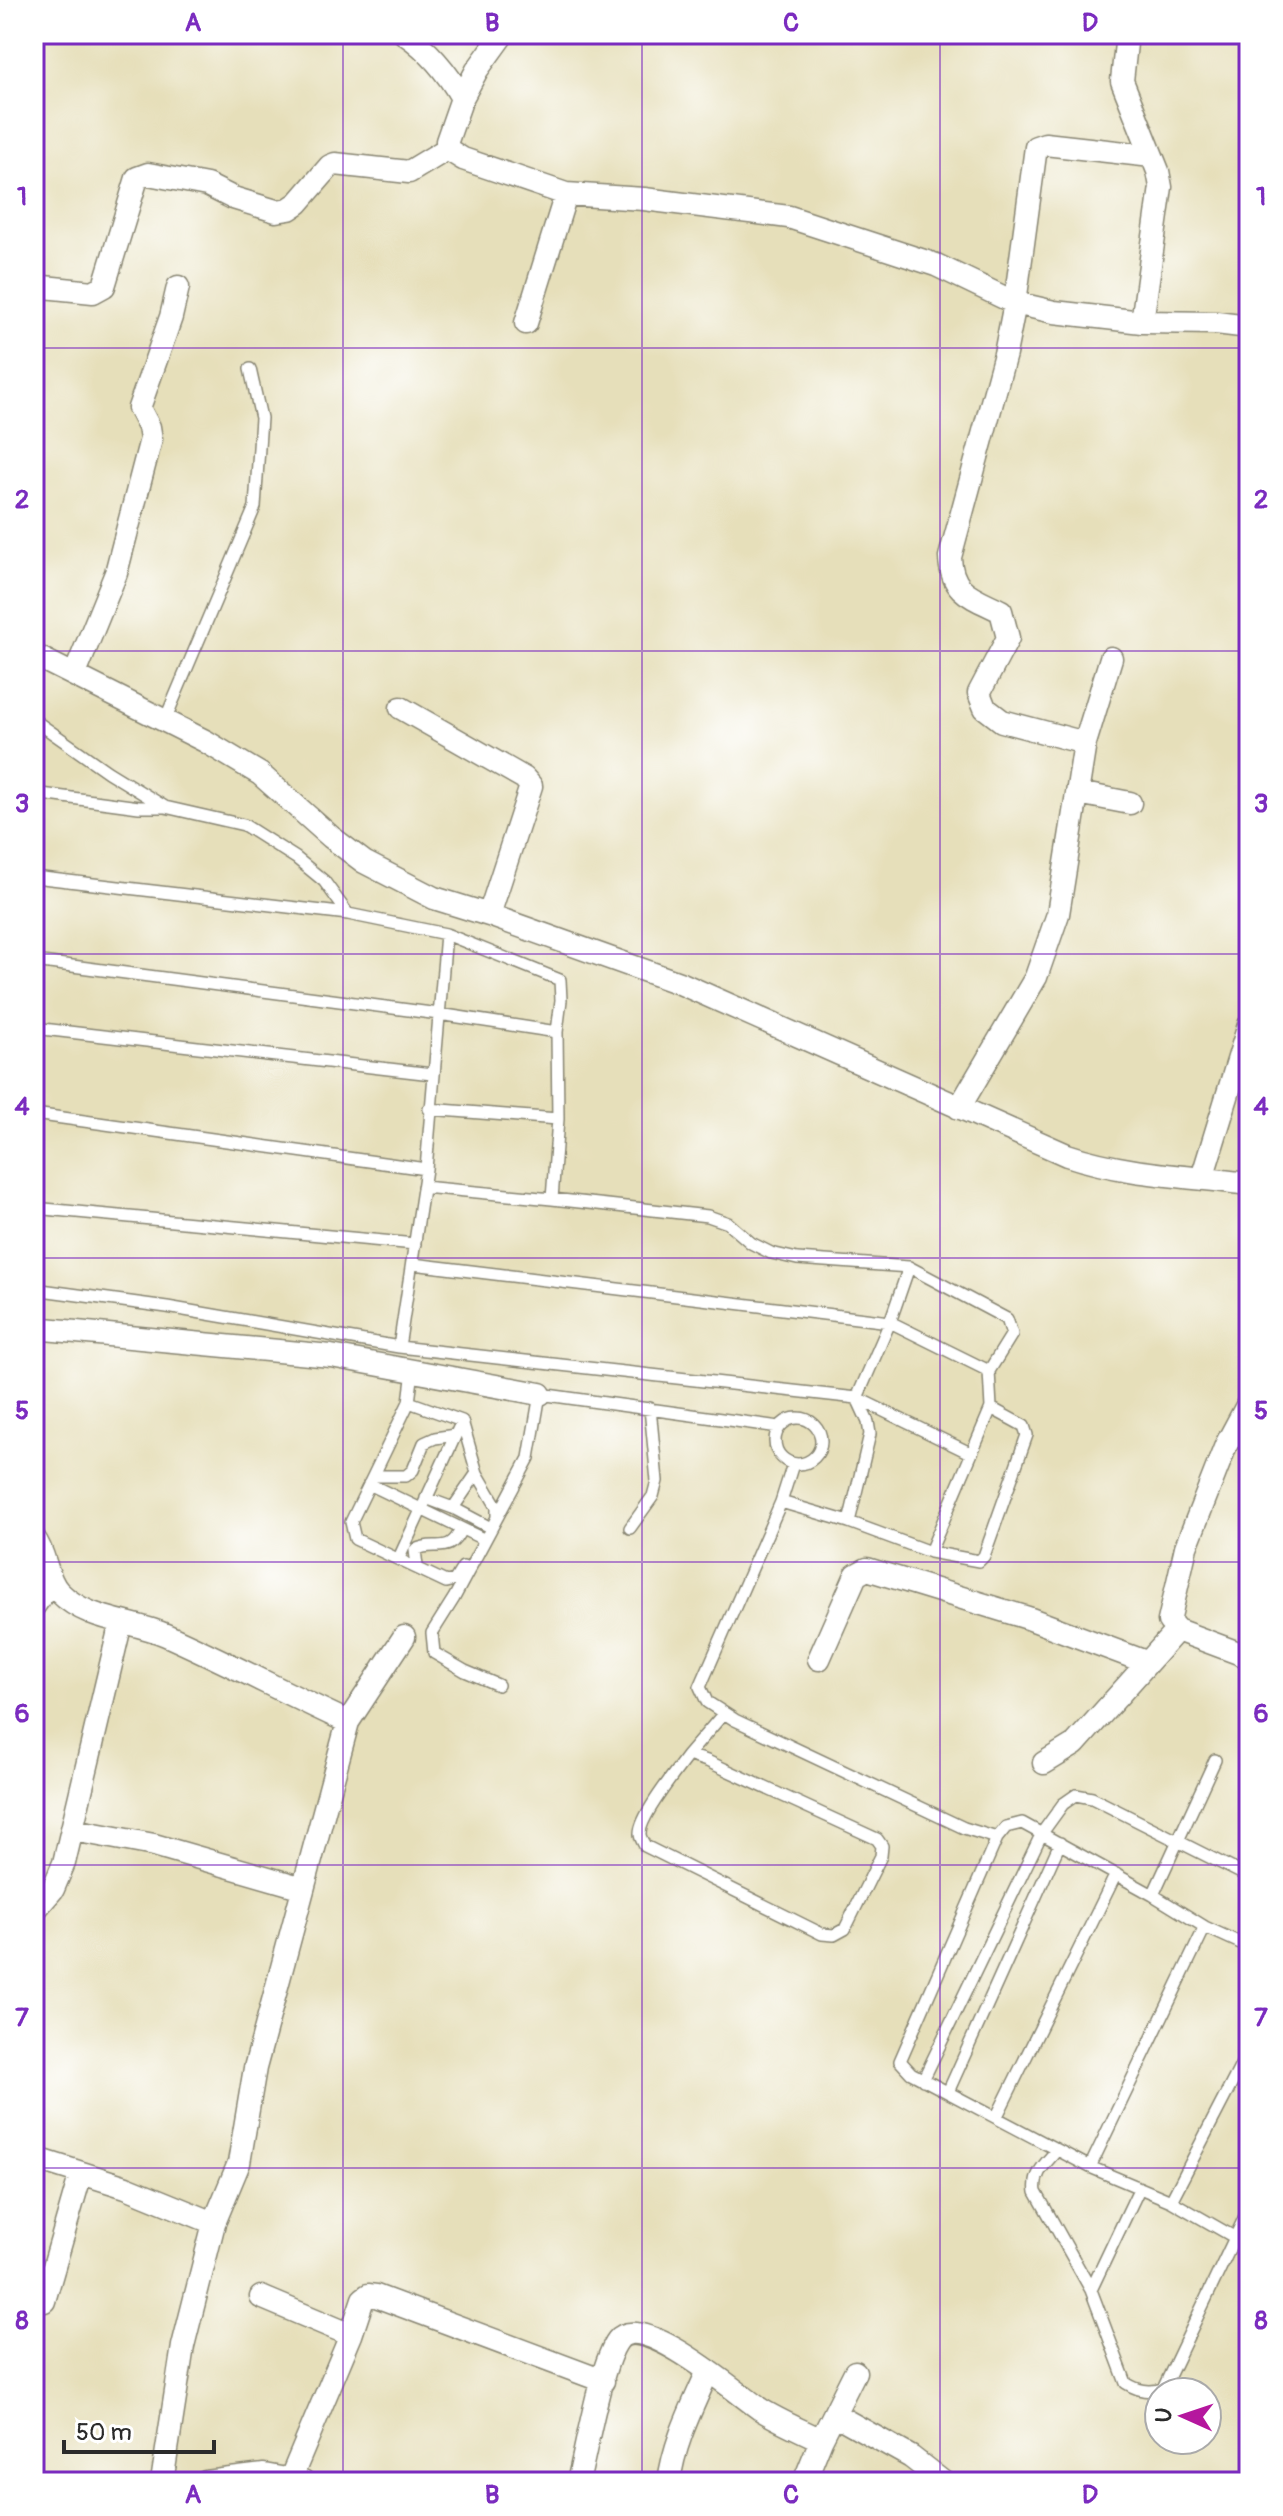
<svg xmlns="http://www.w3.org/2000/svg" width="1283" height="2516" font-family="Pangolin,sans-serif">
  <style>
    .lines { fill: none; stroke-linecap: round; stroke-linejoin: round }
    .service-casing { stroke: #888572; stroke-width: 14 }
    .minor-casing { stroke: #888572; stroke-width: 25 }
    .service { stroke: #fff; stroke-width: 11 }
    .minor { stroke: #fff; stroke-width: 22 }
    .grid { fill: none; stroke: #7b2cbf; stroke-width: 2; stroke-opacity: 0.55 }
    .neatline { fill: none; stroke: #7b2cbf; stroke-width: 3 }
    .grid-label { font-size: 26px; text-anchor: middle; font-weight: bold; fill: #7b2cbf }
  </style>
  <rect width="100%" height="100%" fill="#fff"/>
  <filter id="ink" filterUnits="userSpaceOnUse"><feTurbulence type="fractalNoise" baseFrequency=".0125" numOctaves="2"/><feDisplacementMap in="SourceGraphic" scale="16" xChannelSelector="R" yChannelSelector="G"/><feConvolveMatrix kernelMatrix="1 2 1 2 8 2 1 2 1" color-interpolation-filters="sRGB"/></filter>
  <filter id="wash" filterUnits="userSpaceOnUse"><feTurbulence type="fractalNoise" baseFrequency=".006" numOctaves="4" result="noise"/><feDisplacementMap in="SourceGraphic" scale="32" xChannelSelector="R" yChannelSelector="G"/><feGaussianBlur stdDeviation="1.8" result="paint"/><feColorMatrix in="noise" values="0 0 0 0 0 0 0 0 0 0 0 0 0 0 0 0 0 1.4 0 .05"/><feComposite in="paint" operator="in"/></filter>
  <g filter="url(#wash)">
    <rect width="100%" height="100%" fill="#e6dfba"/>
  </g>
  <g filter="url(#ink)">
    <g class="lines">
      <defs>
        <path id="service" d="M34 720 108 772 165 807 244 825 296 858 324 881 348 914 446 934 560 980 561 1000 557 1032 558 1119 552 1199 708 1216 728 1223 751 1243 771 1253 797 1259 909 1267 1007 1319 1012 1334 989 1371 991 1408 1024 1426 1027 1435 984 1556 979 1561 930 1552 849 1522 781 1502
          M165 720 255 507 261 418 250 369
          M34 793 139 807H165
          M34 877 348 914
          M446 934 426 1169 399 1347 857 1398 970 1453
          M34 961 439 1014 557 1032
          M34 1028 432 1074
          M429 1109 558 1119
          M34 1114 426 1169
          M423 1187 552 1199
          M34 1208 415 1244
          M413 1264 890 1322 989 1371
          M34 1289 167 1307 399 1347
          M413 1371 409 1402 351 1522 355 1539 446 1582 455 1580 463 1567
          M409 1402 462 1421 477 1473 497 1507V1516
          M775 1441a23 23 0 1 1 46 0a23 23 0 1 1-46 0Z
          M793 1464 781 1502 700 1687 707 1702 735 1720 964 1828 997 1838 1006 1827 1022 1823 1153 1895 1205 1927 1249 1947
          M374 1476H406L413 1470 424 1443 435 1438 455 1435
          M369 1484 481 1538
          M426 1498 453 1508 477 1473
          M453 1508 489 1527
          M849 1522 870 1434 868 1422 857 1398 890 1322 909 1267
          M630 1528 653 1496 657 1481 650 1408
          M930 1552 991 1408
          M399 1558 462 1421
          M417 1566 415 1550C435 1539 449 1557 461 1529
          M498 1685 465 1671 434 1653 432 1633 454 1598 529 1458 540 1394 779 1427
          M688 1755 707 1761 877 1839 882 1846 881 1856 845 1929 834 1935 822 1934 645 1846C643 1842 640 1838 640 1834 639 1817 677 1770 688 1755Z
          M688 1755 724 1713
          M997 1838 900 2061 911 2073 1090 2167 1171 2201 1234 2237
          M1153 1895 1215 1760
          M923 2080 1042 1833 1063 1804 1076 1795 1092 1798 1249 1877
          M948 2092 1060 1843
          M997 2116 1116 1874
          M1057 2150C1046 2163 1033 2173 1036 2192L1091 2290 1126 2383C1138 2391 1149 2393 1163 2389L1249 2208
          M1090 2167 1205 1927
          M1171 2201 1249 2050
          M1091 2290 1139 2189"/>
        <path id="minor" d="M405 34C430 51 447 72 462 98L447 141V149L463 159 566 194 644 199 789 217 936 265 1015 303 1054 312 1142 322 1216 323 1249 327
          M1127 34 1122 81 1158 171 1161 187 1142 322
          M462 98 477 70 503 34
          M34 286 93 292 104 286 137 178 148 174 207 185 233 198 276 211 289 209 298 203 330 166 335 164 409 172 447 149
          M526 323 566 194
          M34 655 205 741 260 774 331 837 364 862 434 898 489 915 682 984 1067 1155C1127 1175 1188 1176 1249 1184
          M75 674 116 573 151 439 149 427 139 408 171 317 178 287
          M401 708 524 778 531 786 489 915
          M1085 743 1002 721 985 708 979 693 1008 638 1001 611C973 597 951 593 950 557L1005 354 1015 303 1036 147 1045 144 1152 156
          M1078 793 1130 803
          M959 1108 1036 977 1058 914 1085 743 1111 658
          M1202 1178 1249 1025
          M34 1328 331 1356 540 1394
          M1249 1402 1226 1445 1186 1547 1169 1621 1177 1630 1249 1657
          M34 1538C47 1555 45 1578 59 1592 87 1621 131 1620 166 1635 227 1662 287 1694 348 1722
          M34 1606 51 1582
          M819 1659 856 1575 867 1569 1028 1618 1146 1662
          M1044 1763 1075 1744 1177 1630
          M73 1830 154 1845 303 1888
          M34 1911 53 1889 64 1863 121 1622
          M34 2158 126 2187 214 2223 183 2346 162 2482
          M214 2223 239 2163 255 2068 348 1722 404 1637
          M261 2297 351 2335
          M44 2301 81 2173
          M834 2414 911 2457 943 2482
          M291 2478 351 2335 363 2299 368 2295 376 2296 603 2381
          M206 2482 264 2475 303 2482
          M578 2482C586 2451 601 2362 618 2340 641 2310 739 2395 760 2409 779 2421 801 2430 821 2440
          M669 2482C674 2442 692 2408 708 2371
          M804 2482 821 2440 855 2372"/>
      </defs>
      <!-- service casing -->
      <use href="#service" class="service-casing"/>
      <!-- minor casing -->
      <use href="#minor" class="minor-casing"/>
      <!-- service -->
      <use href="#service" class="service"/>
      <!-- minor -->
      <use href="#minor" class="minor"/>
    </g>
  </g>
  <!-- grid -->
  <path class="grid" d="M343 34V2482M642 34V2482M940 34V2482M34 348H1249M34 651H1249M34 954H1249M34 1258H1249M34 1562H1249M34 1865H1249M34 2168H1249"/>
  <!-- margin -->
  <rect width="1283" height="2516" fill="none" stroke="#fff" stroke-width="88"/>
  <!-- north arrow -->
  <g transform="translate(1183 2416) rotate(273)"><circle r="38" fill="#ffffff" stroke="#aaaaaa" stroke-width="2"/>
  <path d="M0-6L14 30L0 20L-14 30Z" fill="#b5179e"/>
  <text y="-12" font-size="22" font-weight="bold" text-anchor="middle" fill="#2b2b2b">U</text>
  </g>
  <!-- scale -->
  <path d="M64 2440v12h150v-12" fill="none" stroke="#2b2b2b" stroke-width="4"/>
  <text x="76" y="2440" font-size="24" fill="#2b2b2b" stroke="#ffffff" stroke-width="6" paint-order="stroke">50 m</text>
  <rect x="44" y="44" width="1195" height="2428" class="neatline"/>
  <g class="grid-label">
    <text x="193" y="31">A</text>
    <text x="492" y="31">B</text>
    <text x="791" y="31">C</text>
    <text x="1090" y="31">D</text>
    <text x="22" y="205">1</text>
    <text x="1261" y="205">1</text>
    <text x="22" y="508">2</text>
    <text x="1261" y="508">2</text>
    <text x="22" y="812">3</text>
    <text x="1261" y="812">3</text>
    <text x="22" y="1115">4</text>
    <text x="1261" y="1115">4</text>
    <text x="22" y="1419">5</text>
    <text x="1261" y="1419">5</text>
    <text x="22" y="1722">6</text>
    <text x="1261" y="1722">6</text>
    <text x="22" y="2026">7</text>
    <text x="1261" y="2026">7</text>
    <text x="22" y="2329">8</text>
    <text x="1261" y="2329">8</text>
    <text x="193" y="2503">A</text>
    <text x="492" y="2503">B</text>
    <text x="791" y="2503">C</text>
    <text x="1090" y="2503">D</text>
  </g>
</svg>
